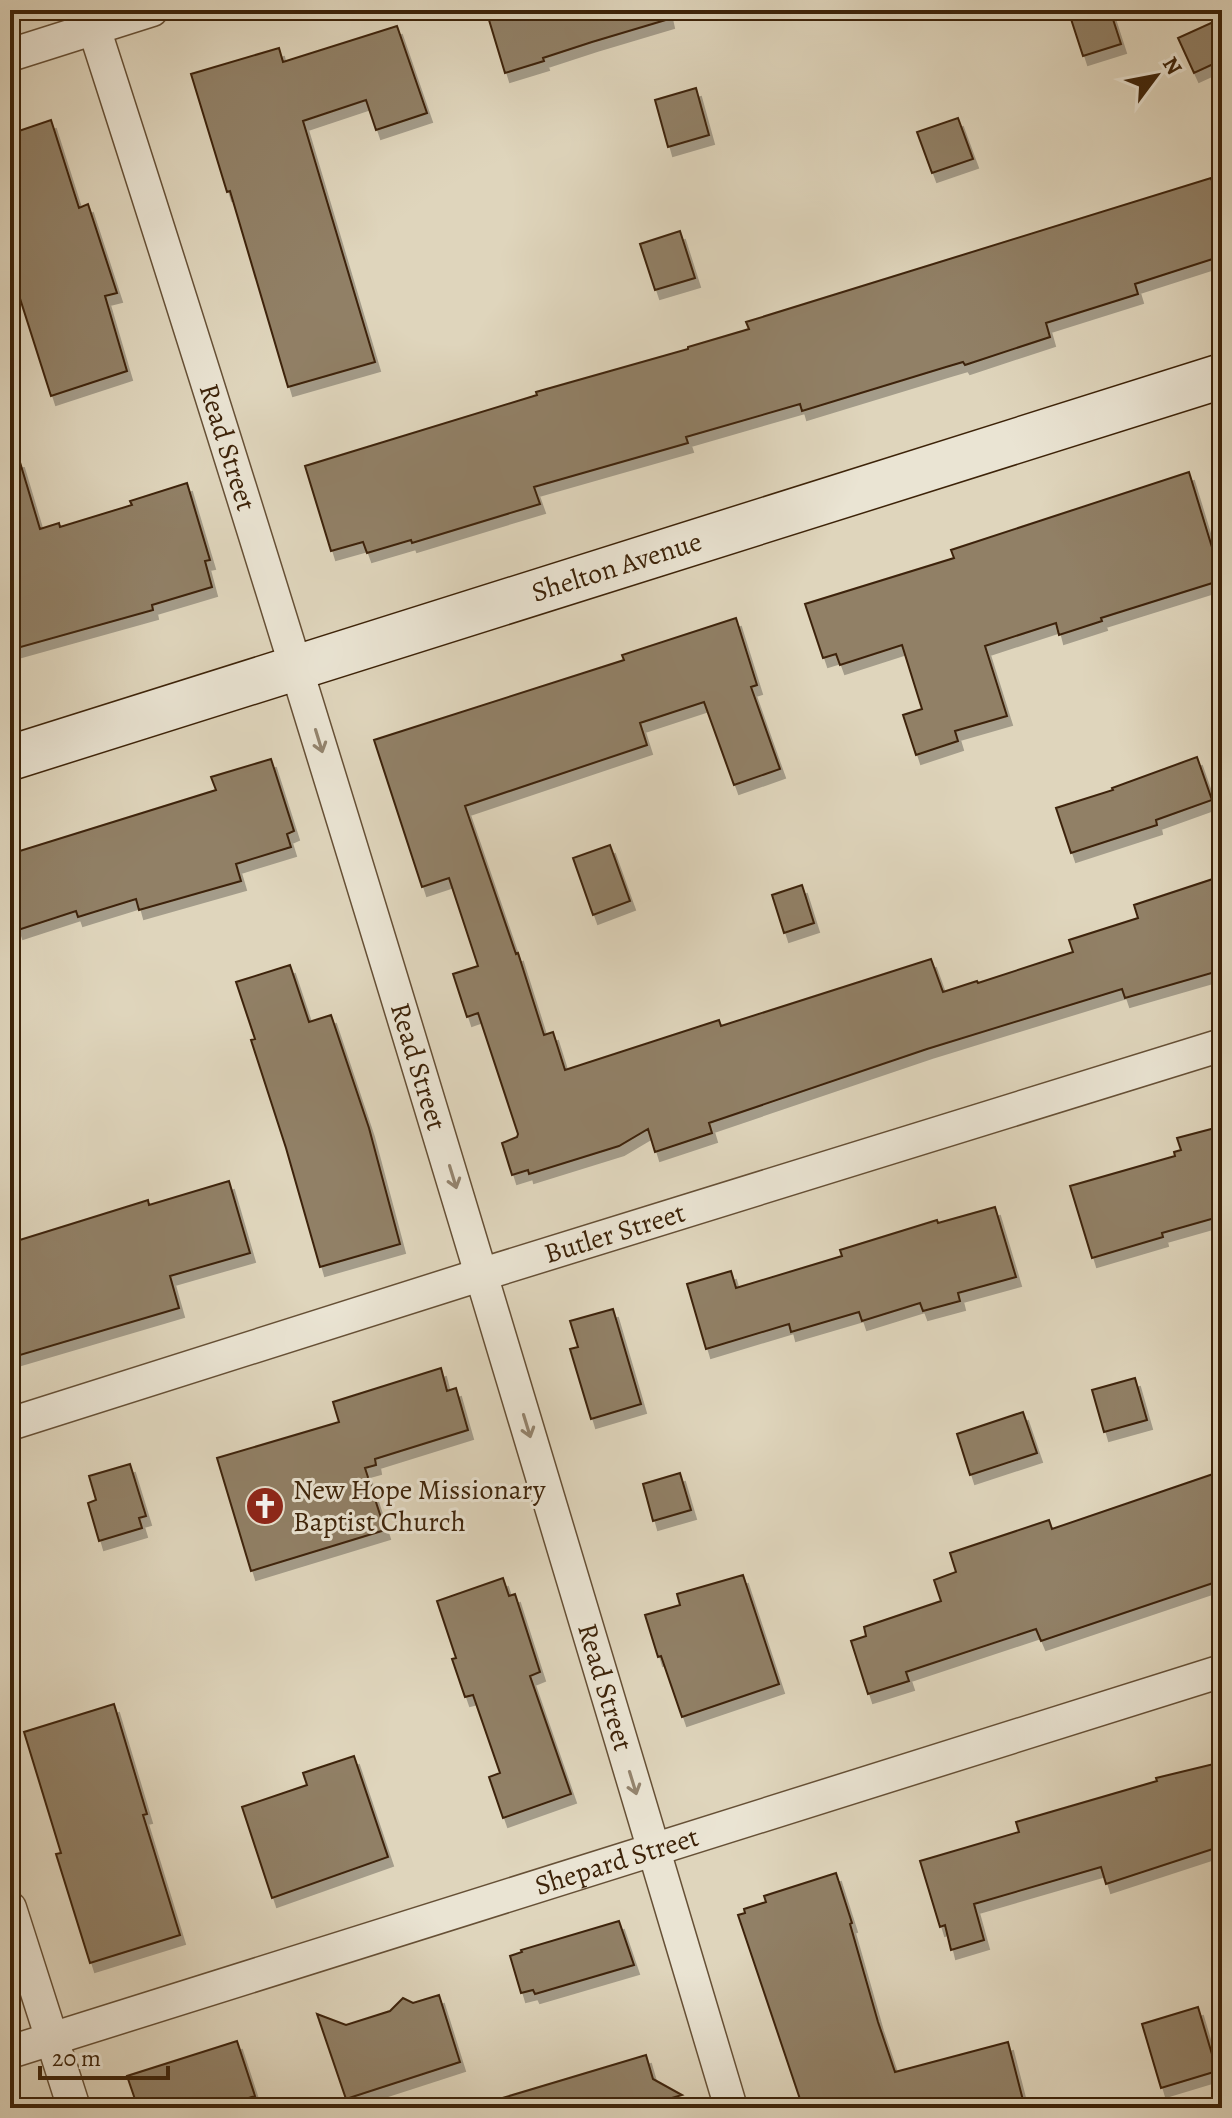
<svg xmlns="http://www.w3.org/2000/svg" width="1232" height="2118" font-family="Alegreya,serif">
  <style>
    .building { fill: #918066; stroke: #3d2309; stroke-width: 2; filter: url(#shadow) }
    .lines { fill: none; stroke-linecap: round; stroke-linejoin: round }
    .street-casing { stroke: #665036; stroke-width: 35 }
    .secondary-casing { stroke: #3d2309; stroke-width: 47 }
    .street { stroke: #eae4d3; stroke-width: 32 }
    .secondary { stroke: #eae4d3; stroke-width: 44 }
    .oneway { stroke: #94846e }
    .labels { text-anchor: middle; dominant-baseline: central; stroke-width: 6; stroke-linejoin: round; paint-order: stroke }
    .street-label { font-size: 28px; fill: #3d2309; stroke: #eae4d3 }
    .poi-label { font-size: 28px; fill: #3d2309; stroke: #eae4d3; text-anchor: start }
  </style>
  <defs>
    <filter id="shadow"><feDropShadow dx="5" dy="9" stdDeviation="0" flood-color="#0004"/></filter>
  </defs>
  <rect width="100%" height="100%" fill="#dfd5bc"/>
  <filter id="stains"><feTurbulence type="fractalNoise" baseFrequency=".0025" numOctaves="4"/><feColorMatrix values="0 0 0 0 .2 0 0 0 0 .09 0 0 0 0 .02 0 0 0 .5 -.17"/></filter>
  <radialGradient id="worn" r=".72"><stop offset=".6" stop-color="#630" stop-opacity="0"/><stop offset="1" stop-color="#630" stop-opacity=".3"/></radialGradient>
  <!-- building -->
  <path class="building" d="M486 10H667L669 19 592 42 543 58 544 61 505 73Z
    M1099 10H1110L1121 44 1083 56 1071 19Z
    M1222 18V60L1194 73 1178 38Z
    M397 26 427 113 376 130 366 100 303 121 375 362 288 387 230 191 227 192 191 74 279 48 283 62Z
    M696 88 709 135 668 147 655 100Z
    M958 118 973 159 932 173 917 132Z
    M51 120 79 208 88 204 117 293 105 296 127 371 51 396 10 267V134Z
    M1211 178 1222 212V256L1135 284 1138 294 1046 323 1050 337 965 365 963 362 946 367 802 411 800 404 686 437 688 443 534 487 540 504 412 543 411 540 367 553 363 542 331 551 305 466 537 395 536 392 688 349V347L749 329 746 322Z
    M680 231 695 278 655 290 640 244Z
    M19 459 40 529 59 523 60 527 132 505 130 501 187 483 210 560 205 561 212 587 152 605 153 610 10 650V460Z
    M1189 472 1222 580 1101 618 1102 621 1059 635 1056 623 985 646 1007 716 955 731 958 741 916 755 903 715 922 709 902 645 840 665 836 654 823 658 805 604 954 558 951 550Z
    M736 618 757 685 751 687 780 769 734 785 704 702 640 723 647 745 465 806 516 954 518 953 544 1035 553 1032 565 1070 719 1020 721 1026 931 959 943 992 977 981 978 983 1073 952 1069 940 1138 918 1134 905 1222 876V970L1125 998 1122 989 927 1049 709 1123 712 1133 655 1152 648 1129 619 1146 529 1174 528 1170 512 1175 502 1143 517 1137 518 1134 478 1013 467 1017 453 974 478 966 449 878 422 887 374 740 624 660 622 655Z
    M1197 757 1212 800 1156 820 1157 825 1071 853 1056 808 1113 790 1112 788Z
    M271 759 294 831 287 834 291 847 236 864 241 881 139 910 136 899 78 917 76 911 18 930 10 904V854L216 790 211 777Z
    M610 845 630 901 593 915 573 858Z
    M802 885 814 923 784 933 772 895Z
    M290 965 309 1022 331 1015 369 1128 400 1244 320 1267 286 1148 251 1040 255 1039 236 982Z
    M1215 1128 1222 1153V1216L1162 1233 1163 1237 1092 1258 1070 1186 1175 1156 1174 1152 1181 1150 1177 1138Z
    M229 1181 250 1253 170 1276 179 1308 10 1358V1243L142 1202 148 1200 149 1205Z
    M995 1207 1016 1277 958 1293 960 1301 923 1311 920 1303 862 1321 859 1312 791 1332 789 1324 706 1349 687 1284 731 1271 736 1288 842 1256 840 1250 937 1220 938 1223Z
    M613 1309 641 1404 591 1419 570 1349 578 1347 570 1321Z
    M441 1368 447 1391 456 1388 468 1430 375 1459 376 1465 365 1468 385 1530 251 1571 217 1458 339 1422 333 1402Z
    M1135 1378 1147 1420 1104 1432 1092 1390Z
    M1023 1412 1037 1453 970 1475 957 1434Z
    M130 1464 146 1516 139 1518 142 1528 99 1541 88 1503 96 1500 89 1476Z
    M1222 1471V1580L1041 1641 1036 1629 906 1672 909 1681 868 1694 851 1641 866 1636 864 1627 941 1601 934 1580 956 1572 950 1553 1049 1520 1052 1529Z
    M680 1473 691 1510 653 1521 643 1484Z
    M743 1575 779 1684 682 1717 661 1656 658 1657 645 1615 680 1605 677 1594Z
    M503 1578 509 1596 515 1594 540 1672 530 1676 571 1794 503 1818 489 1777 500 1773 473 1695 465 1697 452 1659 456 1658 437 1601Z
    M114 1704 147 1814 143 1815 180 1935 90 1963 56 1854 61 1853 24 1732Z
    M354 1756 388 1857 272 1898 242 1807 307 1785 303 1773Z
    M1222 1762V1846L1106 1884 1101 1867 974 1904 984 1940 951 1950 945 1925 940 1927 920 1861 1019 1832 1016 1822 1157 1781 1156 1778Z
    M836 1873 852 1923 850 1924 878 2022 895 2072 1008 2042 1025 2108H803L738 1915 745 1913 744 1909 766 1902 764 1896Z
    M619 1921 634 1965 535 1994 533 1990 521 1993 510 1956 522 1952 521 1950Z
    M439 1995 460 2062 346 2099 317 2014 346 2025 390 2011 403 1998 413 2003Z
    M1198 2007 1217 2071 1161 2088 1142 2024Z
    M237 2041 255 2096 217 2108H138L127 2076Z
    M646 2055 653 2079 682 2095 638 2108H500L499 2099Z"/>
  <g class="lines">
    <defs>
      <g id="street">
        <path id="s1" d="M94 28C317 718 523 1413 731 2108"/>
        <path d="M10 55 152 10"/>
        <path id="s2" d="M10 1424 483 1274 1222 1045"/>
        <path d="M10 1908 74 2108"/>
        <path id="s3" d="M10 2052 1222 1671"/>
      </g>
      <g id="secondary">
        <path id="s4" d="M10 758 1222 376"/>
      </g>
    </defs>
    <!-- street casing -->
    <use href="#street" class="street-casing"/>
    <!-- secondary casing -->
    <use href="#secondary" class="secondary-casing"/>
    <!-- street -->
    <use href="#street" class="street"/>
    <!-- secondary -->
    <use href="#secondary" class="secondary"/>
  </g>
  <!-- one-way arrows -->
  <defs><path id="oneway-shaft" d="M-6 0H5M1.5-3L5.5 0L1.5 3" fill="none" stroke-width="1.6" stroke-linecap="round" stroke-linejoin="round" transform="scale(2)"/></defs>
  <g class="oneway">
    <use href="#oneway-shaft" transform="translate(319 741) rotate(73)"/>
    <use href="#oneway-shaft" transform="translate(453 1177) rotate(73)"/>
    <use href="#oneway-shaft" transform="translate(527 1426) rotate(73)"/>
    <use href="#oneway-shaft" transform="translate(633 1783) rotate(73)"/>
  </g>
  <!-- icons -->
  <defs>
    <symbol id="church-disc" viewBox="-11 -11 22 22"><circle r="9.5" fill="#8f2418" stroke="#eae4d3"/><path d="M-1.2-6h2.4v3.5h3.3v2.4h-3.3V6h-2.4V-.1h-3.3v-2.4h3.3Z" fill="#fff"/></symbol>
  </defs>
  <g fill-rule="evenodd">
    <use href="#church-disc" x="243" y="1484" width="44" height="44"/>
  </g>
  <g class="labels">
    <!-- street labels -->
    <g class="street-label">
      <text stroke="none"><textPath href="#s1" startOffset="440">Read Street</textPath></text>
      <text stroke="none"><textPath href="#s4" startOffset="636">Shelton Avenue</textPath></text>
      <text stroke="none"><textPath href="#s1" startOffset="1088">Read Street</textPath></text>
      <text stroke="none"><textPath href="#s2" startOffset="634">Butler Street</textPath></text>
      <text stroke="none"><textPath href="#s1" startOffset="1736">Read Street</textPath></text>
      <text stroke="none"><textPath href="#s3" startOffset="636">Shepard Street</textPath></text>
    </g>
    <!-- poi labels -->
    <g class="poi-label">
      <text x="293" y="1490">New Hope Missionary<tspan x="293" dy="32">Baptist Church</tspan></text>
    </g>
  </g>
  <!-- margin -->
  <rect width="1232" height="2118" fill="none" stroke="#dfd5bc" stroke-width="40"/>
  <rect x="12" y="12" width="1208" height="2094" fill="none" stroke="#3d2309" stroke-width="4"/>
  <rect x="20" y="20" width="1192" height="2078" fill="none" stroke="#3d2309" stroke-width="2"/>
  <!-- north arrow -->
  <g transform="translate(1156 76) rotate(58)" stroke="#eae4d3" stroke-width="6" paint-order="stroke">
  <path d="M0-6L14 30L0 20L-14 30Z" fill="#3d2309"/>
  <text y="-12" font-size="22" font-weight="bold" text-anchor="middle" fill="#3d2309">N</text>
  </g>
  <!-- scale -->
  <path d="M40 2066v12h128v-12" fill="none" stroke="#3d2309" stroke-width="4"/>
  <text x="52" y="2066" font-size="24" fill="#3d2309" stroke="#eae4d3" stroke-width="6" paint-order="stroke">20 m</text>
  <rect width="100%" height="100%" filter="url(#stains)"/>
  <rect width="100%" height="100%" fill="url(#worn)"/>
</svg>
